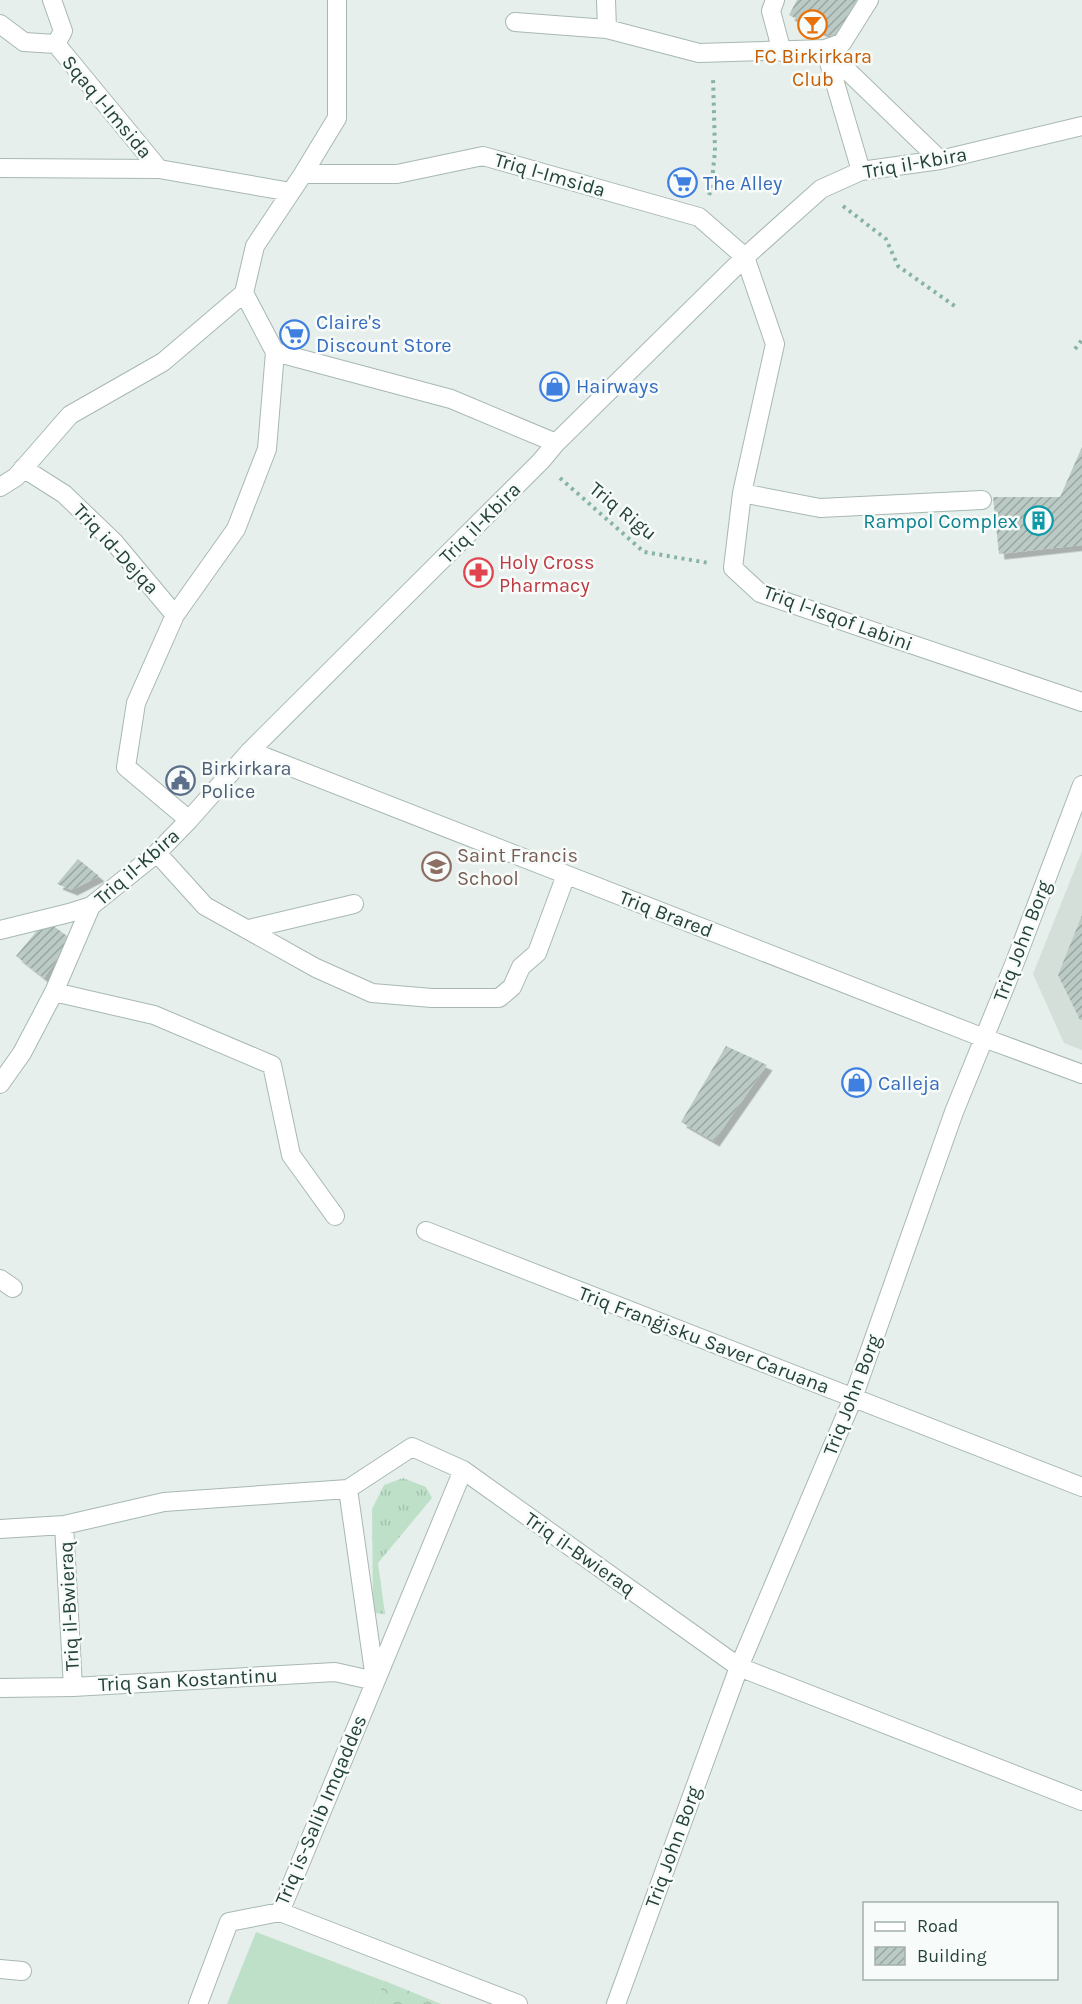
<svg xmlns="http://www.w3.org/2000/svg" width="1082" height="2004" font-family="Karla,sans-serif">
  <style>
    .built { fill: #d4dfda }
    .grass { fill: url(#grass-tufts) }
    .forest { fill: url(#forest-crowns) }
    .garden { fill: #bfe0c8 }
    .building { fill: url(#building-hatch); filter: url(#shadow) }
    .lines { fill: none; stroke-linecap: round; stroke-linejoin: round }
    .minor-casing { stroke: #a8b8b2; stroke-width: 20 }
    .path { stroke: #86b3a5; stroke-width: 4; stroke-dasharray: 3 4.5; stroke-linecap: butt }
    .minor { stroke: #fff; stroke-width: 18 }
    .labels { text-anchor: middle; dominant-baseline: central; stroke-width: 5; stroke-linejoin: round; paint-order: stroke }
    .food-label { font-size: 20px; fill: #c56008; stroke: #f7fbf9 }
    .street-label { font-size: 20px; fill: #24423a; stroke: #f7fbf9 }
    .shop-label { font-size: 20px; fill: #366cbe; stroke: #f7fbf9; text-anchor: start }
    .culture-label { font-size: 20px; fill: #0d838f; stroke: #f7fbf9; text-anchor: end }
    .health-label { font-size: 20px; fill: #be3a42; stroke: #f7fbf9; text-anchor: start }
    .service-label { font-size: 20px; fill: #4e5e75; stroke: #f7fbf9; text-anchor: start }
    .education-label { font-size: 20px; fill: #785e54; stroke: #f7fbf9; text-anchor: start }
  </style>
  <defs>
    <pattern id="grass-tufts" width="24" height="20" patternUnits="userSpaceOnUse" patternTransform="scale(1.5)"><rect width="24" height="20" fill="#bfe0c8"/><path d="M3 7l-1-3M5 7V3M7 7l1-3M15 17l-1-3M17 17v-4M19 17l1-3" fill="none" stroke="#a4c1ad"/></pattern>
    <pattern id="forest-crowns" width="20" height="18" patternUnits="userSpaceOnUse" patternTransform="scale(1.5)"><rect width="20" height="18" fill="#bfe0c8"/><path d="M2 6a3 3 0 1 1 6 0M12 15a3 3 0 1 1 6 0" fill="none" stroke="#a4c1ad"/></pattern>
    <pattern id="building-hatch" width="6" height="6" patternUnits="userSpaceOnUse" patternTransform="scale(1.5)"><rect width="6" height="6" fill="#bbcac4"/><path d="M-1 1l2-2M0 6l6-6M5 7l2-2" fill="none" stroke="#98a6a0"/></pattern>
    <filter id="shadow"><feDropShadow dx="5.5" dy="5.5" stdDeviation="0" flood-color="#0004"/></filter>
  </defs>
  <rect width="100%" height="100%" fill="#e6efeb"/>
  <!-- built -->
  <path class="built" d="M1082 851V1050L1064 1043 1033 974Z"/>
  <!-- grass -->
  <path class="grass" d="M403 1478 426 1487 432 1498 378 1563 385 1614 373 1613 372 1509 384 1485Z"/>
  <!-- forest -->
  <path class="forest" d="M384 1981H385L441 2004H375Z"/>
  <!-- garden -->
  <path class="garden" d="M256 1932 384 1981 375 2004H227Z"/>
  <!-- building -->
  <path class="building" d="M797 0H857L837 39 789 15Z
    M1082 447V545L999 554 993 497H1060Z
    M78 859 99 876 72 890 57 884Z
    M1082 915V1020H1080L1058 975Z
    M51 924 67 936 65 947 44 978 16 956 40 927Z
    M726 1046 767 1065 714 1141 681 1122Z"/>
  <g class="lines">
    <defs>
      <path id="minor" d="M52 0 63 31 56 44
        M606 0 607 29 699 53 825 49 940 160
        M775 0 771 11 782 52
        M515 22 607 29
        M0 24 24 42 56 44
        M56 44 159 169
        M0 168 159 169 291 192
        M861 171 825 49 842 43 869 0
        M303 174H397L483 156 699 217 745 257 775 344 742 493 733 568 760 593 1082 702
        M275 352 451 399 556 443
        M23 468 64 494 114 542 175 615
        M0 487 16 477 70 415 163 362 244 293 255 246 303 174 337 118V0
        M742 493 820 508 982 500
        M250 751 984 1038 1082 1074
        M189 820 126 767 136 703 175 615 236 529 267 449 275 352 244 293
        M157 853 205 906 316 968 372 993 432 998H499L512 987 521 967 537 953 566 875
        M249 929 354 904
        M0 930 69 913 91 906
        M54 992 154 1015 272 1065 291 1155 335 1216
        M0 1084 22 1053 54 992 91 906 157 853 189 820 250 751 541 461 556 443 745 257 821 189 861 171 940 160 1082 126
        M426 1231 1082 1487
        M0 1279 13 1288
        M348 1489 375 1679
        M64 1525 73 1687
        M0 1529 64 1525 164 1502 348 1489 412 1447 463 1470 739 1667 1082 1801
        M0 1688 73 1687 335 1672 375 1681
        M280 1912 518 2004
        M0 1969 22 1971
        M198 2004 229 1922 280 1912 463 1470
        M616 2004 739 1667 853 1398 954 1112 1015 962 1082 785"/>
    </defs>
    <!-- minor casing -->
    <use href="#minor" class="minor-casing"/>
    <!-- path -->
    <path class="path" d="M709 195 711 190 715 151 713 77
      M843 206 886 239 898 266 956 307
      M1075 349 1082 340
      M560 478 644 552 709 563"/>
    <!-- minor -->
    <use href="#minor" class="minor"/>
  </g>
  <!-- icons -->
  <defs>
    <symbol id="bar-ring" viewBox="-11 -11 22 22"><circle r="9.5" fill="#f7fbf9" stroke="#e8710a" stroke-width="1.5"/><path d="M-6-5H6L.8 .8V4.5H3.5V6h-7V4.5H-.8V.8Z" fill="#e8710a"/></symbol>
    <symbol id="supermarket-ring" viewBox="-11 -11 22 22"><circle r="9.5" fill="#f7fbf9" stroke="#3f7fe0" stroke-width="1.5"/><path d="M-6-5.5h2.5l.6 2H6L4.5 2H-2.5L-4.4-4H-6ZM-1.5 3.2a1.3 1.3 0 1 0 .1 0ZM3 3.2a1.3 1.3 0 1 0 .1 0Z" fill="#3f7fe0"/></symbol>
    <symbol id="shop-ring" viewBox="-11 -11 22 22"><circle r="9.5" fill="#f7fbf9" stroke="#3f7fe0" stroke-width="1.5"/><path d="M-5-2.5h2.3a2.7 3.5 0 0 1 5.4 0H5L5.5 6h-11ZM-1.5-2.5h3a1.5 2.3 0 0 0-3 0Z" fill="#3f7fe0"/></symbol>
    <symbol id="building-ring" viewBox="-11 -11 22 22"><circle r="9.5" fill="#f7fbf9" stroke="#0f9aa8" stroke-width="1.5"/><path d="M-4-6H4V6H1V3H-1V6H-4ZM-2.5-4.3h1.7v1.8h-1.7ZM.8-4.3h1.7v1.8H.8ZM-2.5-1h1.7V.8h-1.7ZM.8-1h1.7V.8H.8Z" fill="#0f9aa8"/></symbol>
    <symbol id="pharmacy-ring" viewBox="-11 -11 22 22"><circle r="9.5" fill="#f7fbf9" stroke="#e0444e" stroke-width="1.5"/><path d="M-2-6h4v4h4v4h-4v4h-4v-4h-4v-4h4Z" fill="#e0444e"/></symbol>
    <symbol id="civic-ring" viewBox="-11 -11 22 22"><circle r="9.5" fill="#f7fbf9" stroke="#5c6f8a" stroke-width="1.5"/><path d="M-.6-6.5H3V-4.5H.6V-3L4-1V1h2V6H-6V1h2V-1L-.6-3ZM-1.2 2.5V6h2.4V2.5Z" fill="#5c6f8a"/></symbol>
    <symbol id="school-ring" viewBox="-11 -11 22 22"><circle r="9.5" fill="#f7fbf9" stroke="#8d6e63" stroke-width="1.5"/><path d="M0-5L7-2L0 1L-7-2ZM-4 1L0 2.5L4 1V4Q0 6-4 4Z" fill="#8d6e63"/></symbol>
  </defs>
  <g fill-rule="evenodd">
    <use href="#bar-ring" x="796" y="8" width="33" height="33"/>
    <use href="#supermarket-ring" x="666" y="166" width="33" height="33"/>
    <use href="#supermarket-ring" x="278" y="318" width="33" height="33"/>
    <use href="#shop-ring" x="538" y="370" width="33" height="33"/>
    <use href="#building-ring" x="1022" y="504" width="33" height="33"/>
    <use href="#pharmacy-ring" x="462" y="556" width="33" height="33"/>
    <use href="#civic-ring" x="164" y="764" width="33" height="33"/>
    <use href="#school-ring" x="420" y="850" width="33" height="33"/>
    <use href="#shop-ring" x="840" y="1066" width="33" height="33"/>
  </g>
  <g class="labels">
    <!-- food labels -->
    <g class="food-label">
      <text x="813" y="56">FC Birkirkara<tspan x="813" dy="23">Club</tspan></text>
    </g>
    <!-- street labels -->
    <g class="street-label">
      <text transform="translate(107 107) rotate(50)">Sqaq l-Imsida</text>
      <text transform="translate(915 163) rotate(-10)">Triq il-Kbira</text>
      <text transform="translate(550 175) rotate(16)">Triq l-Imsida</text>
      <text transform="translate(623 511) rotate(39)">Triq Rigu</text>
      <text transform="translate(480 523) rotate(-45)">Triq il-Kbira</text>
      <text transform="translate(116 549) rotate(47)">Triq id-Dejqa</text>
      <text transform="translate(838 618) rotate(20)">Triq l-Isqof Labini</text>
      <text transform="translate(137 867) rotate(-41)">Triq il-Kbira</text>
      <text transform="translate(666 914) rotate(21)">Triq Brared</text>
      <text transform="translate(1022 941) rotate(-69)">Triq John Borg</text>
      <text transform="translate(704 1340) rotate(21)">Triq Franġisku Saver Caruana</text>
      <text transform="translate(852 1395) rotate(-69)">Triq John Borg</text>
      <text transform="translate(580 1554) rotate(35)">Triq il-Bwieraq</text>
      <text transform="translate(69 1606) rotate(-93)">Triq il-Bwieraq</text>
      <text transform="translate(188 1680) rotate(-3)">Triq San Kostantinu</text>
      <text transform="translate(321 1810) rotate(-67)">Triq is-Salib Imqaddes</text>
      <text transform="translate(673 1847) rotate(-70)">Triq John Borg</text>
    </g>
    <!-- shop labels -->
    <g class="shop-label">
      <text x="703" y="183">The Alley</text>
      <text x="316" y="322">Claire's<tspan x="316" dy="23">Discount Store</tspan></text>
      <text x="576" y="386">Hairways</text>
      <text x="878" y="1083">Calleja</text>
    </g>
    <!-- culture labels -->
    <g class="culture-label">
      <text x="1018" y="521">Rampol Complex</text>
    </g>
    <!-- health labels -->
    <g class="health-label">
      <text x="499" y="562">Holy Cross<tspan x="499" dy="23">Pharmacy</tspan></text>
    </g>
    <!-- service labels -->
    <g class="service-label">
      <text x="201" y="768">Birkirkara<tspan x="201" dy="23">Police</tspan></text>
    </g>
    <!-- education labels -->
    <g class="education-label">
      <text x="457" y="855">Saint Francis<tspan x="457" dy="23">School</tspan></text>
    </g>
  </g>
  <!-- legend -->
  <rect x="863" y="1902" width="195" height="78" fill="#f7fbf9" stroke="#a3b1ad" stroke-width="1.5"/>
  <rect x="875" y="1922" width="30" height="9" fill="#ffffff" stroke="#a3b1ad" stroke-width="1.5"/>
  <text x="917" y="1932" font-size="18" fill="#24423a">Road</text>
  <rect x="875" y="1947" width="30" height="18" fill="url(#building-hatch)" stroke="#a3b1ad" stroke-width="1.5"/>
  <text x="917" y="1962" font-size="18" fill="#24423a">Building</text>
</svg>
